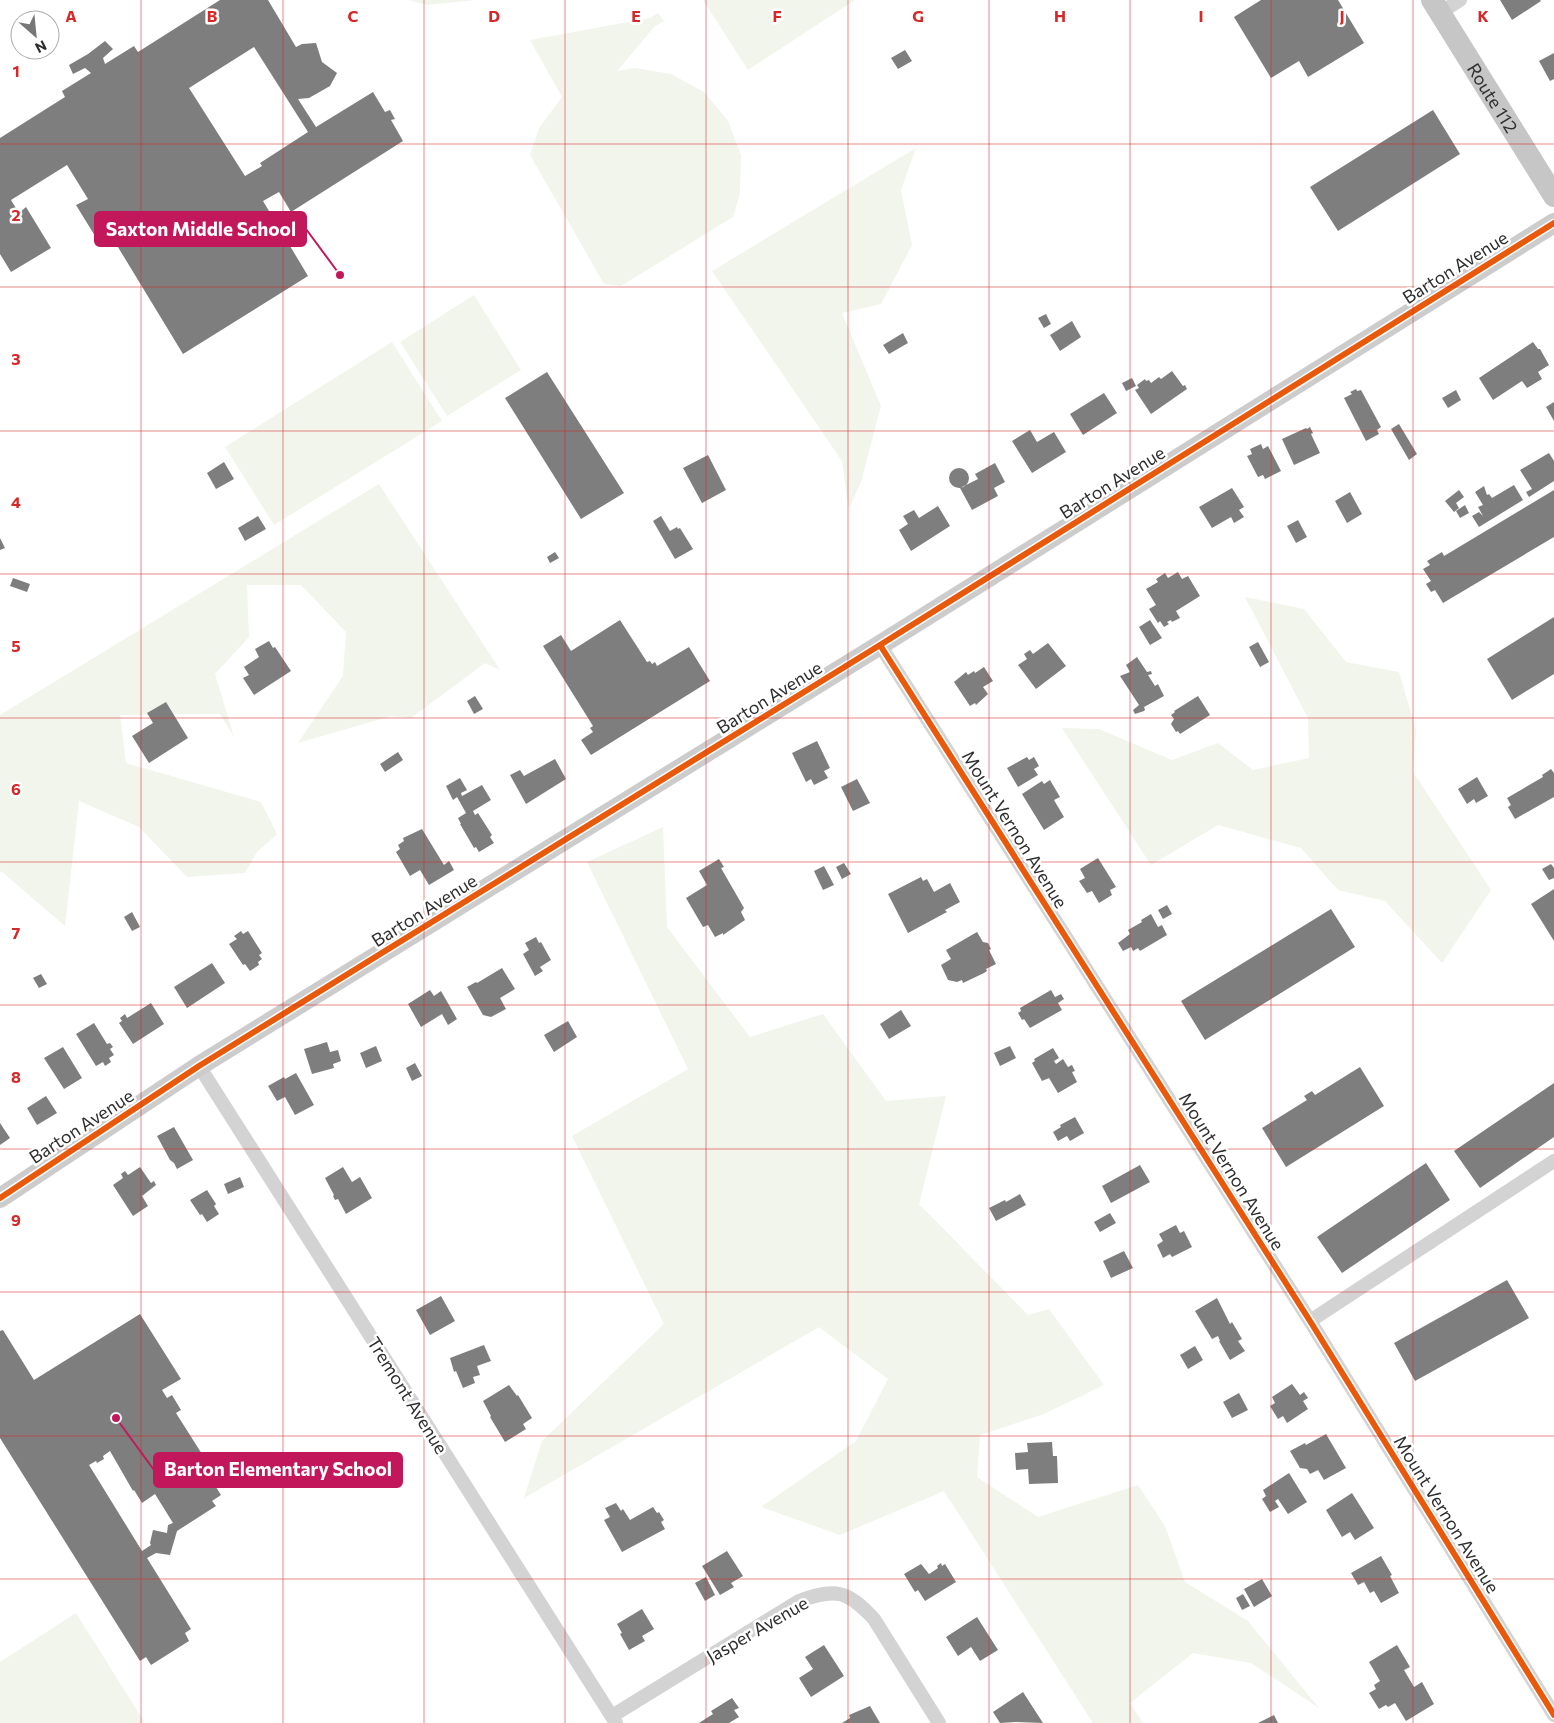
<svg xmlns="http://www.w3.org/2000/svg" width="1554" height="1723" font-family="Commissioner,sans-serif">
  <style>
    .green { fill: #f1f5eb }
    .building { fill: #7e7e7e; fill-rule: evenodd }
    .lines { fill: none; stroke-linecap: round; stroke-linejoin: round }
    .street { stroke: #d3d3d3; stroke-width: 14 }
    .secondary { stroke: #ccc; stroke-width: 20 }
    .primary { stroke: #c6c6c6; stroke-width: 22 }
    .cycleway-casing { stroke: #fff; stroke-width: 9 }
    .cycleway { stroke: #e8590c; stroke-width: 6 }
    .grid { fill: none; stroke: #d62828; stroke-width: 1; stroke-opacity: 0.55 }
    .labels { text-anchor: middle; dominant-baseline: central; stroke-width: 5; stroke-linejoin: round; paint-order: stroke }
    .street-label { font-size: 18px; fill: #2e2e2e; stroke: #fff }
    .grid-label { font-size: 16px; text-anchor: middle; font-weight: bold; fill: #d62828; stroke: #fff; stroke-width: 5; stroke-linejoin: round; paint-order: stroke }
    .leader { fill: none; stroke: #c2185b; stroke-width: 2 }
    .callout-dot { fill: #c2185b; stroke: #fff; stroke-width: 2 }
    .callout { fill: #c2185b; stroke: #c2185b; stroke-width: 2 }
    .callout-label { font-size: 19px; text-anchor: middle; font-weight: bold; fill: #fff }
  </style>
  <rect width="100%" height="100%" fill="#fff"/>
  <!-- green -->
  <path class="green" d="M408 0H476L427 5Z
    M703 0H855L748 70Z
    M658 13 664 21 655 26 617 71 635 68 671 74 704 92 728 121 741 155 740 194 733 217 621 286 604 284 530 155 539 128 562 97 530 40 650 18Z
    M916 148 901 190 912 245 881 304 842 313 881 406 861 482 849 509 842 461 712 271Z
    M474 295 521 370 447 416 400 342Z
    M392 342 442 421 274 525 225 447Z
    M379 484 500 670 485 663 411 718 391 716 298 743 343 676 346 632 301 585H247L249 637 215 674 234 737 220 714 120 715 126 763 261 802 277 834 257 852 245 873 187 877 139 827 79 801 65 926 1 871 0 873V715Z
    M1245 597 1304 609 1346 662 1399 672 1416 730 1413 772 1491 890 1442 963 1385 901 1338 890 1301 848 1218 825 1151 865 1062 728 1099 729 1172 760 1218 743 1253 770 1309 758 1308 718Z
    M663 827 667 927 750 1037 823 1014 886 1101 946 1096 919 1204 1028 1315 1049 1309 1104 1385 1044 1414 980 1435 977 1477 1038 1517 1138 1485 1165 1526 1185 1582 1248 1621 1319 1708 1251 1663 1193 1653 1130 1703 1143 1723H1093L944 1491 840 1535 761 1507 856 1441 888 1379 819 1327 524 1498 542 1441 664 1324 572 1136 688 1069 587 862Z
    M76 1613 145 1723H0V1662Z"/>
  <!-- building -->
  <path class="building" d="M220 0H268L296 47 302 44 316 43 322 62 337 73 330 86 309 98 298 99 316 127 373 92 385 112 390 110 395 119 391 120 403 141 291 212 279 192 263 201 308 276 183 354 107 229 95 236 76 205 88 199 67 165 11 200 19 213 26 207 51 248 11 272 0 254V138L65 97 62 91 91 73 85 68 73 74 69 65 88 54 105 41 113 49 103 58 105 64 134 46 138 52ZM254 47 308 132 260 163 262 166 245 176 189 88Z
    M1261 0H1338L1364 43 1308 77 1299 61 1271 78 1234 17Z
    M1500 0H1540L1541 1 1512 20Z
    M905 50 912 61 898 69 891 58Z
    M1554 53V79L1550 81 1539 61Z
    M1433 110 1460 154 1338 231 1310 187Z
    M1046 314 1051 324 1044 328 1038 318Z
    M1072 321 1081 337 1060 351 1050 335Z
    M903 333 908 343 889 354 883 345Z
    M1533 342 1538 349H1540L1549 365 1538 372 1542 379 1527 388 1522 381 1493 400 1479 378Z
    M1172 371 1183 386 1185 385 1187 389 1151 414 1135 390 1139 388 1137 385 1145 379 1146 381 1149 380 1151 383 1159 377 1161 379Z
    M547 372 624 493 581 519 505 398Z
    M1132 378 1136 386 1126 391 1122 383Z
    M1356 389 1357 391 1361 390 1381 427 1377 430 1379 434 1366 441 1344 398 1352 394 1350 392Z
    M1456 390 1461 400 1448 408 1442 398Z
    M1104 393 1117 413 1083 435 1070 414Z
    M1554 402V421L1546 407Z
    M1399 424 1417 454 1409 460 1391 429Z
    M1310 427 1313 433 1311 434 1320 453 1294 465 1282 439 1306 428 1307 429Z
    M1030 430 1037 442 1054 432 1066 452 1032 473 1012 441Z
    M1261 444 1263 449 1268 446 1281 471 1265 479 1263 475 1258 477 1247 456 1252 454 1250 449Z
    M1549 453 1554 461V481L1529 497 1526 492 1532 489 1520 470Z
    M708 455 726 490 702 503 683 468Z
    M224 462 234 479 216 489 207 473Z
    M995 463 1005 482 994 488 998 496 972 510 960 488 978 479 975 474Z
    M949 478a10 10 0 1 1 20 0a10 10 0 1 1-20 0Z
    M1514 485 1523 500 1479 527 1472 516 1479 512 1483 516 1478 507 1483 505 1475 492 1484 486 1487 495 1489 494 1492 498Z
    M1232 488 1244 507 1239 510 1244 517 1234 523 1231 517 1212 528 1199 507Z
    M1459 490 1464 497 1456 503 1459 508 1454 512 1445 501Z
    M1554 490V537L1443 603 1435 590 1431 592 1426 584 1431 581 1423 569 1430 565 1427 561 1442 552 1444 556Z
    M1350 492 1362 514 1347 523 1335 501Z
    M1465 505 1469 513 1460 518 1456 511Z
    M938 506 950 526 911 551 899 530 908 524 903 516 914 510 919 518Z
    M258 516 266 529 245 541 238 528Z
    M661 516 670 531 677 527 678 529 680 528 693 549 675 559 653 521Z
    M1298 520 1307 537 1296 543 1287 526Z
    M0 538 5 548 0 550Z
    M555 552 559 558 550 563 547 557Z
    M1178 572 1182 579 1188 576 1200 596 1176 611 1180 618 1172 622 1171 620 1167 622 1169 624 1164 627 1160 621 1158 623 1149 609 1156 605 1146 589 1158 582 1156 579 1165 573 1168 578Z
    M13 578 30 584 27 592 10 586Z
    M1554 617V674L1512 700 1487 659Z
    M620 620 647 662 650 661 652 664 655 662 657 666 689 647 710 681 591 755 581 740 593 732 590 728 593 726 543 646 561 635 571 651Z
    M1150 620 1162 638 1150 645 1139 627Z
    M269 641 273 648 275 647 291 671 254 695 243 678 249 675 244 667 259 657 255 649Z
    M1258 642 1269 662 1260 667 1249 647Z
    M1048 643 1066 666 1036 689 1018 665 1027 659 1024 654 1030 650 1033 654Z
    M1137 657 1147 672 1151 671 1152 674 1148 675 1155 686 1158 684 1164 696 1144 707 1145 710 1144 711 1135 714 1133 710 1139 705 1120 676 1130 672 1126 665Z
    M984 667 993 681 983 687 988 694 976 705 975 703 970 706 954 682 966 672 968 675 974 671 975 673Z
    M475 696 483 709 474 714 467 701Z
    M1198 696 1210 715 1180 734 1178 731 1176 732 1171 724 1174 719 1171 715 1175 712 1174 711Z
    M166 702 188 738 149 763 132 736 153 723 147 713Z
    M817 741 830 768 824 771 828 778 814 785 811 779 806 782 792 753Z
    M398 752 403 760 385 772 380 764Z
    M1027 757 1029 760 1034 757 1039 766 1034 769 1038 775 1018 787 1007 768Z
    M555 759 566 779 526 804 510 775 520 770 524 776Z
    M1551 769 1554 773V797L1515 819 1508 807 1511 805 1507 798 1543 777 1542 775Z
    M1477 777 1488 796 1476 803 1474 799 1467 804 1458 789Z
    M460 778 467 790 461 793 462 796 482 785 491 800 473 811 475 815 478 813 492 835 490 837 494 843 479 852 476 847 474 848 460 824H461L458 818 466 813 457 797 453 800 446 786Z
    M857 779 870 803 853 811 841 787Z
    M1050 780 1060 797 1054 800 1064 817 1044 830 1022 794 1042 781 1044 784Z
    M422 829 444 865 449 861 454 870 429 885 420 870 410 876 396 852 400 849 398 845 404 841 403 838Z
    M1098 858 1116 887 1110 890 1112 895 1099 903 1092 891 1087 893 1079 881 1085 878 1080 869Z
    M719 859 724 867 721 868 744 908 741 912 745 920 723 935V933L715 937 708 925 703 927 686 898 707 885 699 871Z
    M844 863 851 874 842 879 836 867Z
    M1551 864 1554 868V878L1549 880 1542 869Z
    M824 866 834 885 823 890 814 871Z
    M921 877 923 881 927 879 934 892 950 883 960 902 945 910 947 912 908 933 888 894Z
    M1554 889V941L1531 904Z
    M1167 905 1172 914 1163 919 1158 910Z
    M1331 909 1355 947 1205 1040 1181 1001Z
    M132 912 140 927 132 931 124 917Z
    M1151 914 1158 927 1162 925 1167 935 1140 951 1138 948 1133 951 1131 947 1123 951 1118 943 1130 934 1128 930 1142 922 1141 920Z
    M241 931 243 934 248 931 262 953 259 955 262 959 258 962 259 965 250 971 245 964 243 965 229 944 237 939 234 936Z
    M977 932 983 942 988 943 991 949 989 950 996 964 986 969 987 971 984 973 963 983 962 980 957 982 948 980 941 965 951 959 946 950Z
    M536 937 539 943 541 942 551 960 540 967 543 971 535 976 523 954 529 950 525 943Z
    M212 963 225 983 187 1008 174 987Z
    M502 968 515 989 500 998 506 1009 491 1017 483 1015 467 987 476 982 477 983Z
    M41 974 47 984 39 988 33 978Z
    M430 990 434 996 441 991 457 1019 448 1025 442 1014 421 1027 408 1004Z
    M1051 990 1055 997 1061 994 1064 999 1058 1003 1062 1010 1030 1028 1024 1019 1022 1020 1018 1013 1021 1011 1020 1008Z
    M151 1003 164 1024 133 1044 119 1023 122 1021 120 1018 125 1014 127 1018Z
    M901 1010 911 1026 889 1039 880 1024Z
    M568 1021 577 1037 554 1052 544 1035Z
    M94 1023 107 1044 110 1043 113 1047 110 1049 114 1055 109 1058 111 1062 105 1066 103 1062 96 1066 76 1034Z
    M327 1042 330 1052 338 1050 341 1061 333 1064 334 1068 312 1074 304 1049Z
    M376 1046 382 1061 366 1068 360 1053Z
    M1010 1046 1016 1058 1000 1066 994 1053Z
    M63 1047 82 1078 64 1089 44 1058Z
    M1053 1048 1059 1058 1054 1061 1056 1064 1063 1059 1068 1067 1072 1065 1075 1071 1072 1072 1077 1082 1058 1093 1049 1078 1042 1081 1032 1063 1035 1061 1034 1059Z
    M415 1063 422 1076 412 1081 406 1068Z
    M1360 1067 1384 1106 1286 1167 1262 1128 1307 1100 1304 1096 1312 1091 1315 1095Z
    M296 1073 314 1105 295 1115 285 1097 277 1101 268 1086 284 1077 285 1079Z
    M1554 1083V1137L1480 1188 1454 1151Z
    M46 1096 57 1113 37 1125 27 1108Z
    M1075 1117 1084 1133 1070 1141 1067 1136 1058 1141 1053 1132 1061 1127 1060 1125Z
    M0 1123 10 1138 0 1145Z
    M174 1127 193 1160 177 1169 174 1163 170 1160 157 1136Z
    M1426 1163 1450 1200 1342 1273 1317 1237Z
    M1140 1165 1150 1182 1111 1203 1102 1186Z
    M140 1167 151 1183 154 1181 156 1185 142 1196 148 1206 133 1216 113 1185 123 1178 121 1174 125 1171 128 1175Z
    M343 1167 352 1182 360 1177 372 1198 346 1214 338 1199 335 1200 333 1196 334 1195 325 1178Z
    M240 1177 244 1187 228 1194 224 1184Z
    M207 1190 216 1204 214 1206 219 1214 207 1222 202 1214 200 1215 190 1200Z
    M1020 1194 1026 1205 996 1221 989 1208 1005 1200 1006 1202Z
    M1110 1213 1116 1223 1100 1232 1094 1222Z
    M1176 1225 1180 1233 1184 1231 1192 1247 1172 1257 1170 1254 1163 1258 1157 1245 1163 1241 1159 1234Z
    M1124 1251 1133 1268 1111 1278 1103 1261Z
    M1507 1280 1529 1318 1415 1381 1394 1343Z
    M441 1296 455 1321 430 1335 416 1310Z
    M1217 1298 1230 1324 1232 1322 1242 1339 1238 1341 1245 1351 1230 1360 1219 1341H1220L1218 1336 1212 1339 1195 1311Z
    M140 1314 181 1379 162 1390 167 1398 172 1395 181 1410 176 1413 207 1462 202 1465 221 1495 212 1501 216 1506 177 1531 170 1555 156 1553 147 1558 191 1629 185 1633 189 1641 151 1665 146 1657 140 1661 0 1438V1331L3 1330 34 1380ZM110 1451 133 1491 134 1490 142 1503 155 1494 173 1523 168 1525 167 1533 153 1530 150 1543 151 1545 142 1551 89 1465 96 1461 97 1463 104 1459 103 1456Z
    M484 1345 491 1361 477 1366 480 1375 473 1377 475 1383 463 1388 456 1371 454 1372 450 1358Z
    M1195 1346 1203 1360 1188 1369 1180 1355Z
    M1292 1384 1300 1395 1304 1392 1308 1398 1303 1401 1308 1409 1287 1423 1283 1416 1278 1419 1270 1406 1275 1403 1272 1397Z
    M509 1385 517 1396 518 1395 532 1418 523 1424 526 1429 505 1442 490 1417 491 1416 483 1401Z
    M1239 1393 1248 1410 1232 1418 1223 1402Z
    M1326 1434 1346 1468 1324 1480 1318 1470 1310 1474 1307 1469 1300 1468 1290 1451 1305 1443 1306 1445Z
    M1052 1442 1053 1456H1057L1058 1483 1029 1484 1028 1469 1016 1470 1015 1453 1028 1452 1027 1443Z
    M1289 1473 1307 1502 1288 1514 1278 1499 1275 1501 1279 1507 1270 1512 1262 1499 1266 1496 1263 1490Z
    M1352 1493 1374 1528 1355 1540 1350 1532 1342 1537 1326 1510Z
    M616 1503 621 1511 623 1509 630 1520 653 1507 657 1513 659 1512 664 1520 661 1522 665 1529 622 1552 604 1520 610 1517 605 1508Z
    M727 1551 743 1576 731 1583 734 1587 720 1595 702 1566Z
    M1381 1556 1392 1575 1390 1576 1399 1593 1381 1603 1374 1591 1370 1593 1364 1582 1358 1585 1351 1573Z
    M941 1563 942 1566 945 1564 956 1582 925 1601 918 1590 915 1592 904 1574 921 1564 929 1574 938 1568 937 1566Z
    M706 1577 715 1595 705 1601 695 1583Z
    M1262 1579 1272 1596 1254 1607 1244 1589Z
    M1243 1594 1250 1606 1242 1610 1236 1598Z
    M642 1609 654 1629 642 1636 645 1641 629 1650 620 1634 622 1633 617 1624Z
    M977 1617 998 1650 980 1661 971 1647 958 1656 946 1637Z
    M824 1645 844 1676 811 1697 799 1678 813 1669 805 1657Z
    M1397 1645 1410 1667 1404 1670 1414 1687 1422 1682 1434 1704 1406 1721 1395 1703 1388 1707 1386 1705 1379 1709 1369 1693 1376 1689 1374 1685 1380 1681 1369 1662Z
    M1023 1692 1043 1723 1016 1722 1000 1723 993 1712Z
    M732 1698 739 1708 734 1710 739 1717 729 1723H699L713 1714 711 1711Z
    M870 1706 880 1723H842L850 1718 849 1715Z
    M1274 1715 1278 1723H1258Z"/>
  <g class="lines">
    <!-- street -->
    <path class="street" d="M1440 13 1460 0
      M880 645 1310 1321 1554 1715
      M199 1066 616 1723
      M1310 1321 1554 1161
      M612 1716 799 1601C836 1588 847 1590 874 1619L939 1723"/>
    <!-- secondary -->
    <path class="secondary" d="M0 1198 199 1066 880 645 1554 223"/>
    <!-- primary -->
    <path class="primary" id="s1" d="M1432 0 1554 196"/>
    <defs>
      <path id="cycleway" d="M880 645 1310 1321 1554 1715
        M0 1198 199 1066 880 645 1554 223"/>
    </defs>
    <!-- cycleway casing -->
    <use href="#cycleway" class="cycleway-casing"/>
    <!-- cycleway -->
    <use href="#cycleway" class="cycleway"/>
  </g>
  <!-- grid -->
  <path class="grid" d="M141 0V1723M283 0V1723M424 0V1723M565 0V1723M706 0V1723M848 0V1723M989 0V1723M1130 0V1723M1271 0V1723M1413 0V1723M0 144H1554M0 287H1554M0 431H1554M0 574H1554M0 718H1554M0 862H1554M0 1005H1554M0 1149H1554M0 1292H1554M0 1436H1554M0 1579H1554"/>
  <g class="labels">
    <!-- street labels -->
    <g class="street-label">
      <text stroke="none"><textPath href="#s1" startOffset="115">Route 112</textPath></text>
      <text transform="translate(1455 267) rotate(-32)">Barton Avenue</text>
      <text transform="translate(1112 482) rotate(-32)">Barton Avenue</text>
      <text transform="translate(769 697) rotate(-32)">Barton Avenue</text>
      <text transform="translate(1015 829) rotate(58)">Mount Vernon Avenue</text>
      <text transform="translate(424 910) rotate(-32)">Barton Avenue</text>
      <text transform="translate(81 1126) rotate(-33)">Barton Avenue</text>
      <text transform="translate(1232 1171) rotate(58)">Mount Vernon Avenue</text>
      <text transform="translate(408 1395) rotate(58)">Tremont Avenue</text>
      <text transform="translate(1447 1514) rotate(58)">Mount Vernon Avenue</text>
      <text transform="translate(757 1629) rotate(-30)">Jasper Avenue</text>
    </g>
  </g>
  <g class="grid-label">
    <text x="71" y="22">A</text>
    <text x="212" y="22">B</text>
    <text x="353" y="22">C</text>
    <text x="494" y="22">D</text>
    <text x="636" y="22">E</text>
    <text x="777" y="22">F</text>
    <text x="918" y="22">G</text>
    <text x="1060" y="22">H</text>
    <text x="1201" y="22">I</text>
    <text x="1342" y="22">J</text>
    <text x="1483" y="22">K</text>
    <text x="16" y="77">1</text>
    <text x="16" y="221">2</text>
    <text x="16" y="365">3</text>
    <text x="16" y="508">4</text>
    <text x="16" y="652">5</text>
    <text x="16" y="795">6</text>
    <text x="16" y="939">7</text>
    <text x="16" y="1083">8</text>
    <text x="16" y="1226">9</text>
  </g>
  <!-- callouts -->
  <path class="leader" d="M340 275L306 229M116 1418L154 1470"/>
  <g class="callout-dot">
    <circle cx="340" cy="275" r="5"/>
    <circle cx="116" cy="1418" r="5"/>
  </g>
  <g class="callout">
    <rect x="95" y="212" width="211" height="34" rx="5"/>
    <rect x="154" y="1453" width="248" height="34" rx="5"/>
  </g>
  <g class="callout-label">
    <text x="201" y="236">Saxton Middle School</text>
    <text x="278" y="1476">Barton Elementary School</text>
  </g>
  <!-- north arrow -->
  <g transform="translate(35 35) rotate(153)"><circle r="24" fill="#ffffff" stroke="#ababab"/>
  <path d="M0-4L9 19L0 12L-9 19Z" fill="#777777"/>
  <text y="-8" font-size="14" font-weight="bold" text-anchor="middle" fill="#2e2e2e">N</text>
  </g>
</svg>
